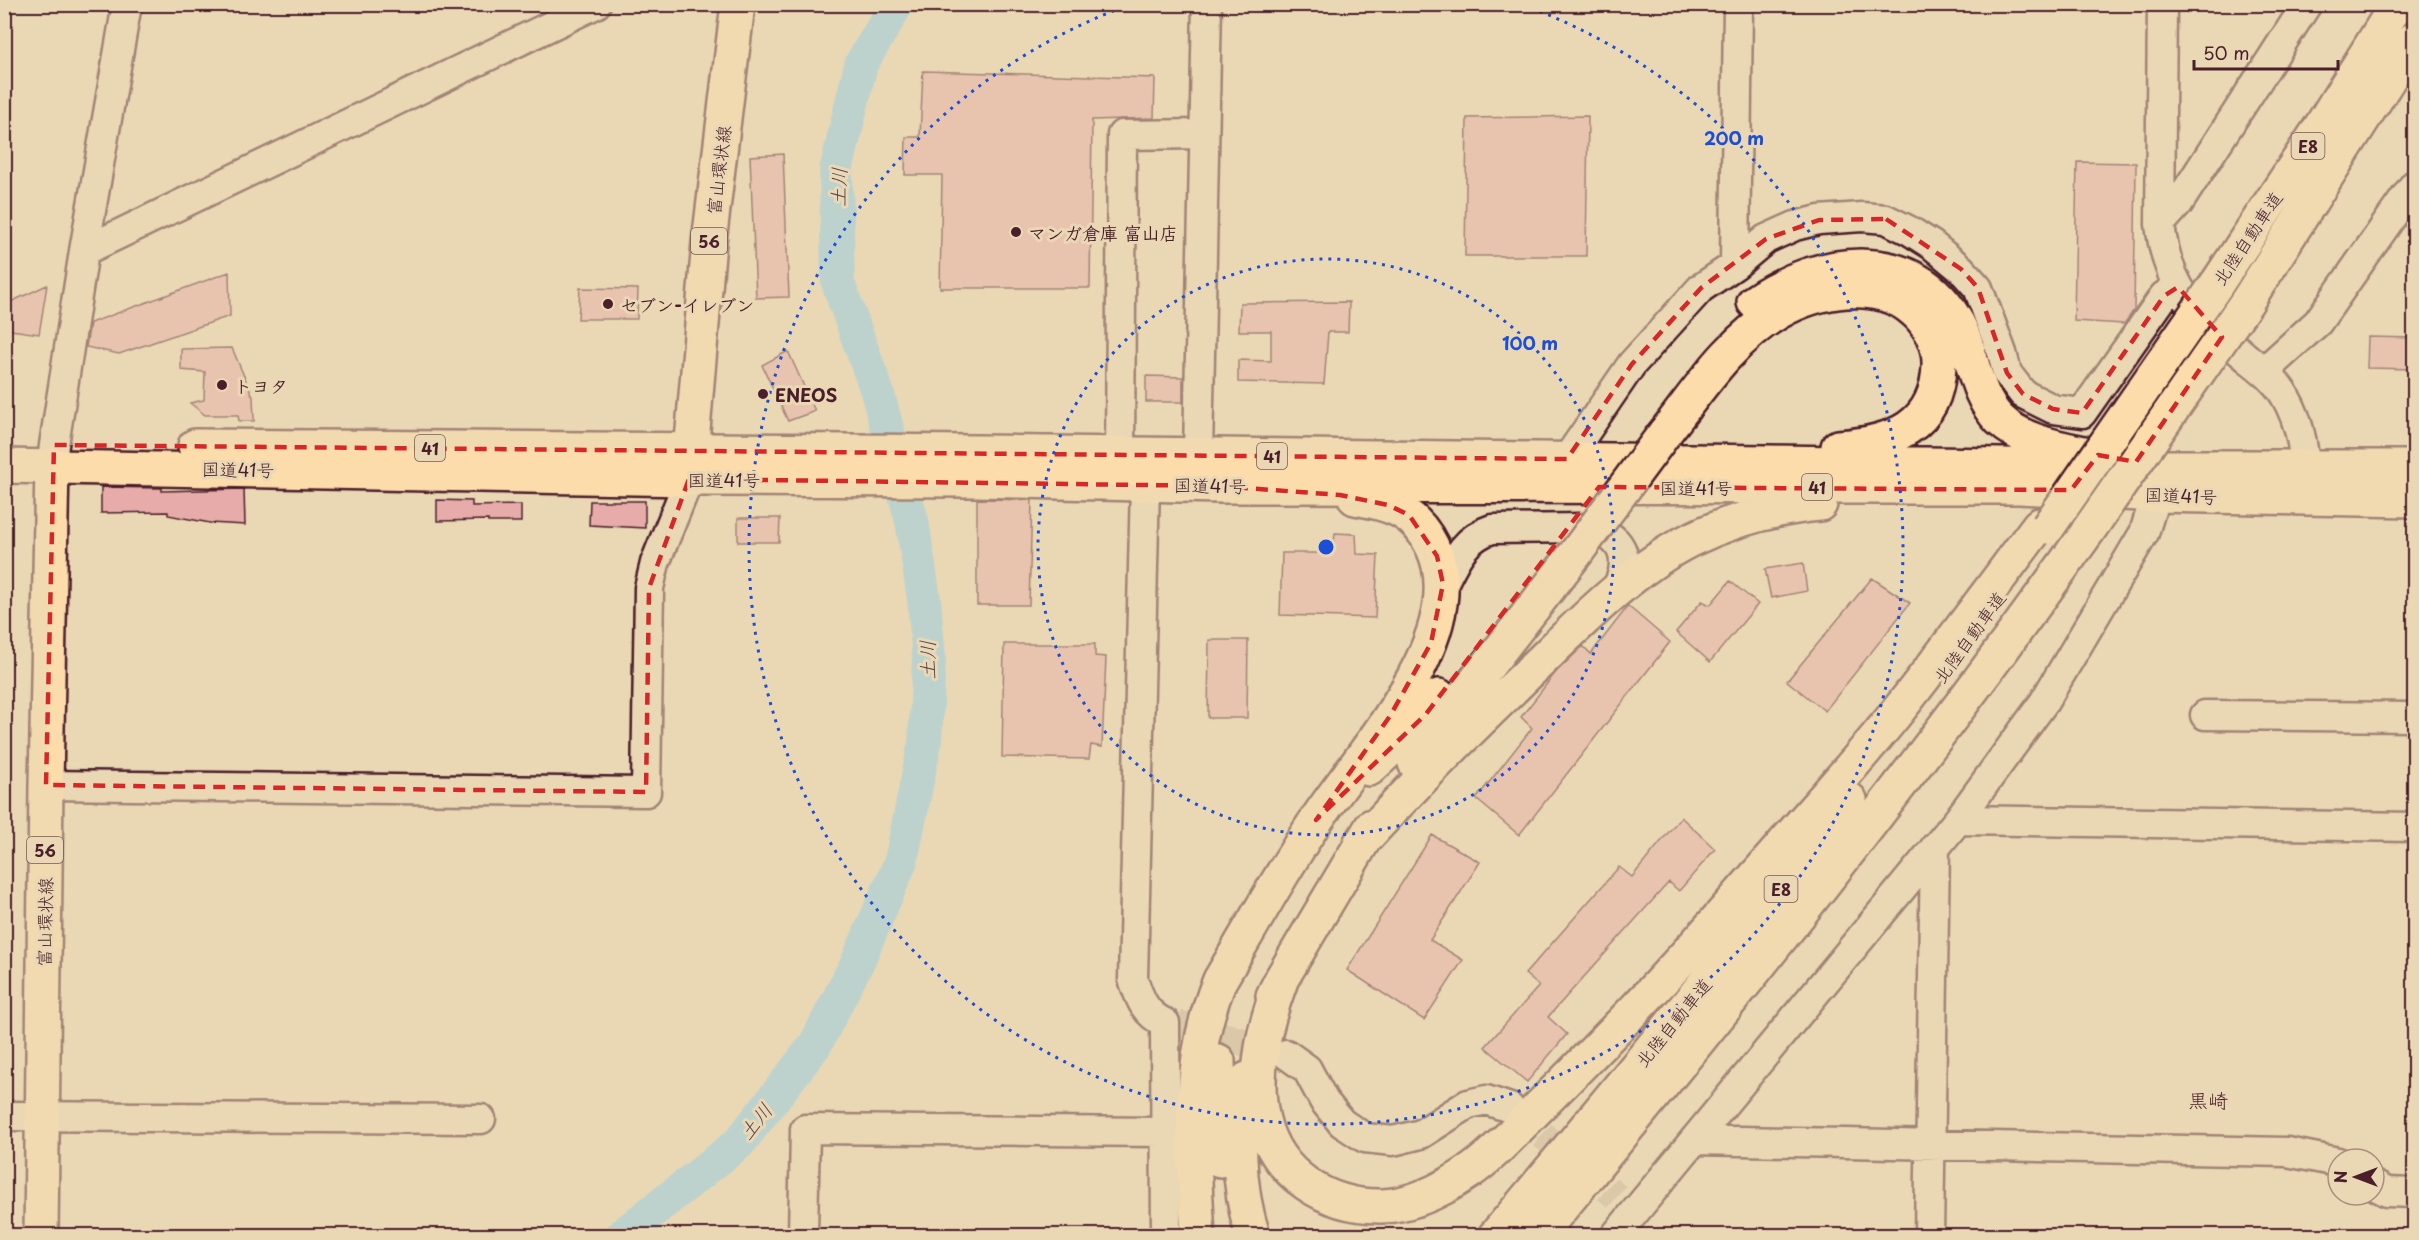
<svg xmlns="http://www.w3.org/2000/svg" width="2419" height="1240" font-family="'Playpen Sans','Klee One',sans-serif">
  <style>
    .lines { fill: none; stroke-linecap: round; stroke-linejoin: round }
    .river { stroke: #88cbea; stroke-width: 34 }
    .building { fill: #e7aca9; stroke: #4a1f2b; stroke-width: 1.5 }
    .minor-tunnel { stroke: #cab399; stroke-width: 28; stroke-dasharray: 28 14; stroke-linecap: butt }
    .minor-casing { stroke: #4a1f2b; stroke-width: 33 }
    .major-casing { stroke: #4a1f2b; stroke-width: 38 }
    .highway-casing { stroke: #4a1f2b; stroke-width: 38 }
    .minor { stroke: #ead8b5; stroke-width: 28 }
    .major { stroke: #fddcac; stroke-width: 33 }
    .highway { stroke: #fddcac; stroke-width: 33 }
    .highway-bridge-casing { stroke: #4a1f2b; stroke-width: 38; stroke-linecap: butt }
    .highway-bridge { stroke: #fddcac; stroke-width: 33 }
    .marked { fill: none; stroke: #d62828; stroke-width: 4.5; stroke-dasharray: 12 8; stroke-linejoin: round }
    .ring { fill: none; stroke: #1d4ed8; stroke-width: 3; stroke-dasharray: 3 6 }
    .poi-dot { fill: #4a1f2b; stroke: #ead8b5; stroke-width: 2 }
    .labels { text-anchor: middle; dominant-baseline: central; stroke-width: 6; stroke-linejoin: round; paint-order: stroke }
    .shield { fill: #ead8b5; stroke: #7a5654; stroke-width: 1.5 }
    .shield-label { font-size: 16px; font-weight: bold; fill: #4a1f2b }
    .street-label { font-size: 18px; fill: #4a1f2b; stroke: #ead8b5 }
    .poi-label { font-size: 18px; font-weight: bold; fill: #4a1f2b; stroke: #ead8b5; text-anchor: start }
    .water-label { font-size: 20px; font-style: italic; fill: #564151; stroke: #ead8b5 }
    .neighbourhood-label { font-size: 20px; fill: #4a1f2b; stroke: #ead8b5 }
    .centre { fill: #1d4ed8; stroke: #ead8b5; stroke-width: 3 }
    .ring-label { font-size: 18px; text-anchor: middle; font-weight: bold; fill: #1d4ed8; stroke: #ead8b5; stroke-width: 6; stroke-linejoin: round; paint-order: stroke }
  </style>
  <rect width="100%" height="100%" fill="#ead8b5"/>
  <filter id="ink" filterUnits="userSpaceOnUse"><feTurbulence type="fractalNoise" baseFrequency=".0167" numOctaves="2"/><feDisplacementMap in="SourceGraphic" scale="12" xChannelSelector="R" yChannelSelector="G"/><feConvolveMatrix kernelMatrix="1 2 1 2 8 2 1 2 1" color-interpolation-filters="sRGB"/></filter>
  <g filter="url(#ink)">
    <g class="lines">
      <!-- river -->
      <path class="river" d="M621 1236 739 1143 815 1045 858 961 901 861 925 742 929 659 924 599 912 521 877 391 838 283 836 171 861 64 897 4"/>
    </g>
    <!-- building -->
    <path class="building" d="M923 71 1155 78 1154 118 1092 120 1090 288H940L942 175H905L906 137H920Z
      M1588 116 1586 256H1465L1467 118Z
      M783 154 789 297 756 298 750 156Z
      M2077 162 2136 163 2134 310 2124 324 2074 321Z
      M229 272 230 316 119 354 86 347 90 323Z
      M47 285 39 334 4 329V305Z
      M580 288 638 289 637 319H578Z
      M1349 302 1348 332H1328L1324 384 1238 382V360L1271 361V331H1239L1240 303Z
      M2368 337 2415 338V369L2367 368Z
      M232 348 253 397 254 421H239L238 415H205L190 403 204 400 205 372 181 370V349Z
      M788 351 815 411 788 421 762 365Z
      M1146 376 1183 377V402H1146Z
      M101 487 162 488V491L244 489 245 525 210 523 168 515V512L101 513Z
      M977 499 1032 500 1029 605H977Z
      M437 500 472 501V506L521 505V522H488V520L437 521Z
      M590 501H645V528L589 525Z
      M738 518H780L779 542H738Z
      M1335 533 1356 534 1357 554 1378 555 1375 618 1280 615 1282 553H1333Z
      M1803 563 1807 591 1771 598 1765 569Z
      M1872 578 1910 603 1825 711 1787 681Z
      M1730 581 1758 604 1710 662 1676 632 1702 601 1710 605Z
      M1628 606 1670 642 1519 835 1476 799 1532 728 1521 717 1556 672 1583 646 1591 654Z
      M1209 640H1248L1247 718H1208Z
      M1004 644H1095V656L1106 657 1102 747 1091 745 1089 759 1002 757Z
      M1681 817 1715 849 1679 891 1669 882 1548 1017 1567 1034 1527 1082 1485 1047 1539 986 1525 974 1619 867 1632 877Z
      M1432 835 1480 862 1430 940 1463 960 1424 1020 1347 970Z"/>
    <g class="lines">
      <!-- minor-tunnel -->
      <path class="minor-tunnel" d="M1178 1024 1284 1053
        M1510 1108 1617 1197"/>
      <defs>
        <path id="minor" d="M2162 4 2160 224C2168 293 2196 314 2246 357 2260 368 2276 380 2285 396 2302 425 2305 455 2306 488
          M2160 224 2178 204 2307 4
          M84 251 596 4
          M1735 265 1738 4
          M2264 371 2318 322 2414 185
          M1120 454 1122 135 1204 134
          M1198 455 1207 4
          M1567 459 1632 364 1701 288 1735 265 1766 239 1795 226 1819 220 1862 217 1886 219 1910 231 1932 245 1961 269 1978 288 2002 353 2007 373 2023 394 2053 409 2082 413 2164 296 2178 287
          M52 465 54 445 84 251 127 4
          M1145 484 1133 979C1140 999 1145 1014 1165 1023L1166 1236
          M1443 584C1455 560 1464 538 1492 529L1587 528C1628 536 1633 565 1611 597
          M2205 715 2414 717
          M46 785 646 792 649 588 655 563 689 479
          M1958 820 2414 827
          M1286 1054 1307 1069 1324 1101 1342 1123 1365 1138 1393 1141 1421 1134 1468 1104 1486 1100 1510 1108
          M4 1116 481 1119
          M1694 1140 2287 1152 2338 1162
          M2374 1185 2387 1192 2414 1193
          M803 1236 805 1129 1165 1132
          M1615 1236 1958 820 2044 702 2144 533 2162 475
          M1929 1236 1935 847"/>
        <path id="major" d="M689 477 709 242 738 4
          M41 1236 46 785 52 465"/>
        <path id="highway" d="M2216 285 2318 131 2397 4
          M1754 302C1818 258 1915 243 1958 324 1974 355 1974 394 2000 420 2022 441 2055 447 2084 453
          M2246 303 2414 39
          M1664 434C1698 391 1730 340 1779 312 1817 290 1877 279 1913 310 1929 323 1940 345 1939 366 1937 427 1892 443 1838 447
          M195 446 977 452 2164 467H2414
          M4 466 689 479 978 480 1219 486 2020 487 2156 495 2414 500
          M1415 763 1457 705 1576 553
          M1369 769 1405 736 1439 696
          M1360 844C1418 780 1480 720 1542 660 1585 618 1636 567 1690 540 1731 520 1775 508 1820 504
          M1282 978C1265 1023 1252 1072 1263 1120 1276 1175 1327 1207 1382 1206 1412 1205 1444 1189 1469 1172 1492 1156 1511 1135 1530 1116 1557 1089 1584 1062 1610 1035 1674 970 1734 901 1794 832 1830 791 1867 750 1901 707 1948 647 1993 586 2039 525
          M1273 996 1282 978 1372 826
          M1218 1061 1220 1160
          M1247 1079C1236 1130 1237 1186 1253 1236
          M1198 1236C1193 1150 1186 1060 1220 980 1252 926 1282 871 1317 819 1362 752 1474 631 1432 546 1415 511 1391 504 1355 498
          M1495 1236C1616 1093 1735 948 1850 800
          M1538 1236C1729 1006 1915 774 2088 531"/>
      </defs>
      <!-- minor casing -->
      <use href="#minor" class="minor-casing"/>
      <!-- major casing -->
      <use href="#major" class="major-casing"/>
      <!-- highway casing -->
      <use href="#highway" class="highway-casing"/>
      <!-- minor -->
      <use href="#minor" class="minor"/>
      <!-- major -->
      <use href="#major" class="major"/>
      <!-- highway -->
      <use href="#highway" class="highway"/>
      <defs>
        <path id="highway-bridge" d="M2048 527 2216 285
          M2088 531 2246 303
          M1576 553 1664 434"/>
      </defs>
      <!-- highway-bridge casing -->
      <use href="#highway-bridge" class="highway-bridge-casing"/>
      <!-- highway-bridge -->
      <use href="#highway-bridge" class="highway-bridge"/>
    </g>
  </g>
  <!-- marked area -->
  <path d="M0 0H2419V1240H0ZM1886 219 1961 269 1978 288 2007 373 2023 394 2053 409 2082 413 2164 296 2178 287 2222 337 2136 462 2098 455 2071 490 1599 487 1426 714 1316 820 1390 716 1431 643 1443 584 1437 556 1409 515 1388 505 1340 495 1219 486 689 479 649 588 646 792 46 785 54 445 1567 459 1632 364 1701 288 1766 239 1819 220Z" fill="#ead8b5" fill-opacity=".55" fill-rule="evenodd"/>
  <path class="marked" d="M1886 219 1961 269 1978 288 2007 373 2023 394 2053 409 2082 413 2164 296 2178 287 2222 337 2136 462 2098 455 2071 490 1599 487 1426 714 1316 820 1390 716 1431 643 1443 584 1437 556 1409 515 1388 505 1340 495 1219 486 689 479 649 588 646 792 46 785 54 445 1567 459 1632 364 1701 288 1766 239 1819 220Z"/>
  <!-- distance rings -->
  <g class="ring">
    <circle cx="1326" cy="547" r="288"/>
    <path d="M1523 5A577 577 0 1 1 1129 5"/>
  </g>
  <!-- markers -->
  <g class="poi-dot">
    <circle cx="1016" cy="232" r="6"/>
    <circle cx="608" cy="304" r="6"/>
    <circle cx="222" cy="385" r="6"/>
    <circle cx="763" cy="394" r="6"/>
  </g>
  <g class="labels">
    <!-- shield labels -->
    <g class="shield">
      <rect x="2291.5" y="133" width="33" height="26" rx="4.5"/>
      <rect x="691" y="228" width="36" height="26" rx="4.5"/>
      <rect x="415" y="435" width="30" height="26" rx="4.5"/>
      <rect x="1257" y="443" width="30" height="26" rx="4.5"/>
      <rect x="1802" y="474" width="30" height="26" rx="4.5"/>
      <rect x="27" y="837" width="36" height="26" rx="4.5"/>
      <rect x="1764.5" y="876" width="33" height="26" rx="4.5"/>
    </g>
    <g class="shield-label">
      <text x="2308" y="146">E8</text>
      <text x="709" y="241">56</text>
      <text x="430" y="448">41</text>
      <text x="1272" y="456">41</text>
      <text x="1817" y="487">41</text>
      <text x="45" y="850">56</text>
      <text x="1781" y="889">E8</text>
    </g>
    <!-- street labels -->
    <g class="street-label">
      <text transform="translate(718 170) rotate(-83)">富山環状線</text>
      <text transform="translate(2247 238) rotate(-56)">北陸自動車道</text>
      <text transform="translate(238 469) rotate(1)">国道41号</text>
      <text x="724" y="479">国道41号</text>
      <text transform="translate(1210 485) rotate(1)">国道41号</text>
      <text x="1696" y="487">国道41号</text>
      <text transform="translate(2181 495) rotate(2)">国道41号</text>
      <text transform="translate(1969 637) rotate(-54)">北陸自動車道</text>
      <text transform="translate(44 922) rotate(-89)">富山環状線</text>
      <text transform="translate(1673 1022) rotate(-51)">北陸自動車道</text>
    </g>
    <!-- poi labels -->
    <g class="poi-label">
      <text x="1028" y="232">マンガ倉庫 富山店</text>
      <text x="620" y="304">セブン-イレブン</text>
      <text x="234" y="385">トヨタ</text>
      <text x="775" y="394">ENEOS</text>
    </g>
    <!-- water labels -->
    <g class="water-label">
      <text transform="translate(838 187) rotate(-88)">土川</text>
      <text transform="translate(927 660) rotate(-91)">土川</text>
      <text transform="translate(755 1121) rotate(-51)">土川</text>
    </g>
    <!-- neighbourhood labels -->
    <g class="neighbourhood-label">
      <text x="2208" y="1100">黒崎</text>
    </g>
  </g>
  <circle cx="1326" cy="547" r="9" class="centre"/>
  <g class="ring-label">
    <text x="1734" y="145">200 m</text>
    <text x="1530" y="350">100 m</text>
  </g>
  <!-- margin -->
  <rect width="2419" height="1240" fill="none" stroke="#ead8b5" stroke-width="24"/>
  <rect x="12" y="12" width="2395" height="1216" fill="none" stroke="#4a1f2b" stroke-width="2" filter="url(#ink)"/>
  <!-- north arrow -->
  <g transform="translate(2356 1177) rotate(270)"><circle r="28" fill="#ead8b5" stroke="#aa8e7e" stroke-width="1.5"/>
  <path d="M0-4.5L10 22L0 15L-10 22Z" fill="#4a1f2b"/>
  <text y="-9" font-size="16" font-weight="bold" text-anchor="middle" fill="#4a1f2b">N</text>
  </g>
  <!-- scale -->
  <path d="M2194 60v9h144v-9" fill="none" stroke="#4a1f2b" stroke-width="3"/>
  <text x="2203" y="60" font-size="18" fill="#4a1f2b" stroke="#ead8b5" stroke-width="4.5" paint-order="stroke">50 m</text>
</svg>
